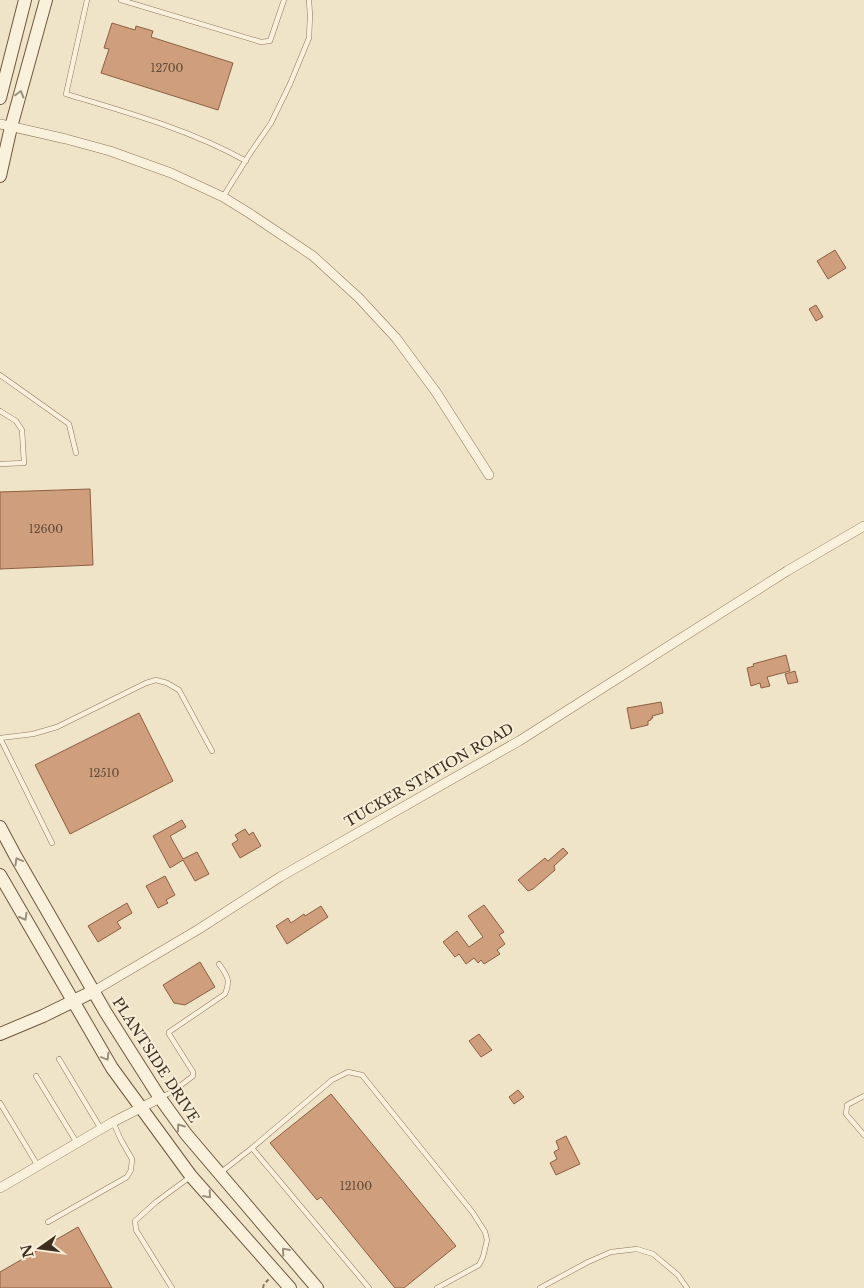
<svg xmlns="http://www.w3.org/2000/svg" width="864" height="1288" font-family="'Libre Baskerville',serif">
  <style>
    .building { fill: #cf9f7d; stroke: #8d5f41 }
    .lines { fill: none; stroke-linecap: round; stroke-linejoin: round }
    .lane-casing { stroke: #8d765c; stroke-width: 5.5 }
    .street-casing { stroke: #8d765c; stroke-width: 10 }
    .secondary-casing { stroke: #6f573f; stroke-width: 14 }
    .path { stroke: #8d765c; stroke-width: 2; stroke-dasharray: 4 2.5; stroke-linecap: butt }
    .lane { stroke: #faf1dc; stroke-width: 4.5 }
    .street { stroke: #faf1dc; stroke-width: 9 }
    .secondary { stroke: #faf1dc; stroke-width: 12 }
    .oneway { stroke: #9c907e }
    .labels { text-anchor: middle; dominant-baseline: central; stroke-width: 4; stroke-linejoin: round; paint-order: stroke }
    .number-label { font-size: 11px; fill: #624a37 }
    .street-label { font-size: 14px; fill: #3d2e20; stroke: #f7eed8 }
  </style>
  <rect width="100%" height="100%" fill="#f0e4c8"/>
  <!-- building -->
  <path class="building" d="M112 23 135 30 136 26 153 31 151 37 233 63 218 110 101 73 109 49 104 48Z
    M835 250 846 268 828 279 817 261Z
    M816 305 823 317 816 321 809 309Z
    M90 489 93 565 0 569V492Z
    M786 655 790 671 767 677 770 686 761 688 760 683 751 686 747 668 754 666 753 664Z
    M795 671 798 682 788 684 785 674Z
    M661 702 663 713 652 716 653 718H651V720L648 721V725L631 729 627 708Z
    M139 713 173 781 70 834 35 765Z
    M182 820 186 827 170 836 183 859 197 852 209 874 195 881 183 860 170 868 153 836Z
    M245 829 249 835 253 832 261 846 240 858 232 844 238 840 235 835Z
    M563 848 568 853 554 866 555 870 533 889 528 891 518 880 545 858 548 861Z
    M165 876 175 895 166 900 168 903 158 908 146 886Z
    M127 903 132 913 117 922 121 928 98 942 88 926Z
    M484 905 504 932 499 935 505 944 497 950 500 954 484 964 481 960 478 963 474 958 466 964 459 954 455 957 443 942 457 931 469 947 483 937 468 916Z
    M321 906 328 917 287 944 276 926 288 918 291 923 304 914 305 916Z
    M200 962 215 987 185 1005 174 1003 163 985Z
    M479 1034 492 1050 481 1057 469 1041Z
    M518 1090 524 1097 514 1104 509 1097Z
    M331 1094 456 1246 404 1288H395L321 1197 317 1200 270 1143Z
    M566 1136 580 1164 556 1175 550 1163 557 1159 554 1152 559 1149 556 1141Z
    M78 1227 112 1288H0V1272Z"/>
  <g class="lines">
    <defs>
      <path id="lane" d="M87 0 66 94C126 112 191 130 246 161
        M121 0 261 42 270 41 284 0
        M223 197 249 155 271 123 290 84 309 38 310 16 309 0
        M0 375 69 424 76 453
        M0 411 16 421 22 430 24 463 0 464
        M0 738 33 734 57 727 146 683 156 680 167 683 179 690 212 751
        M0 738 52 843
        M59 1059 101 1129
        M36 1076 77 1143
        M864 1096 847 1105 846 1114 864 1135
        M161 1097 172 1092 193 1076V1072L169 1034V1032L225 994C231 979 227 976 219 964
        M0 1103 38 1166
        M252 1148 332 1080 348 1072 362 1075 473 1213 485 1232 487 1240 483 1257 479 1265 437 1288
        M220 1173 252 1148 369 1288
        M48 1222 127 1177 131 1170 132 1159 121 1140 113 1122
        M172 1288 136 1230 135 1221 156 1202 190 1177
        M540 1288 588 1262 611 1252 637 1249 653 1254 678 1275 687 1288"/>
      <path id="street" d="M0 124 66 139 110 151 171 173 223 197 249 213 313 256 359 298 396 338 436 392 489 475
        M94 991 199 929 280 877 519 741 787 571 864 526
        M0 1188 113 1122 160 1098"/>
      <path id="secondary" d="M0 98 25 0
        M0 176 11 127 46 0
        M0 827 16 857 106 1013 160 1098 186 1134 317 1288
        M0 875 112 1068 191 1176 290 1288
        M0 1034 43 1016 94 991"/>
    </defs>
    <!-- lane casing -->
    <use href="#lane" class="lane-casing"/>
    <!-- street casing -->
    <use href="#street" class="street-casing"/>
    <!-- secondary casing -->
    <use href="#secondary" class="secondary-casing"/>
    <!-- path -->
    <path class="path" d="M263 1288 264 1284 269 1279"/>
    <!-- lane -->
    <use href="#lane" class="lane"/>
    <!-- street -->
    <use href="#street" class="street"/>
    <!-- secondary -->
    <use href="#secondary" class="secondary"/>
  </g>
  <!-- one-way arrows -->
  <defs><path id="oneway-chevron" d="M-2-3.5L2.5 0L-2 3.5" fill="none" stroke-width="1.6" stroke-linecap="round" stroke-linejoin="round" transform="scale(1.25)"/></defs>
  <g class="oneway">
    <use href="#oneway-chevron" transform="translate(20 94) rotate(-75)"/>
    <use href="#oneway-chevron" transform="translate(18 861) rotate(-119)"/>
    <use href="#oneway-chevron" transform="translate(24 917) rotate(60)"/>
    <use href="#oneway-chevron" transform="translate(106 1057) rotate(59)"/>
    <use href="#oneway-chevron" transform="translate(180 1127) rotate(-125)"/>
    <use href="#oneway-chevron" transform="translate(208 1195) rotate(49)"/>
    <use href="#oneway-chevron" transform="translate(285 1251) rotate(-131)"/>
  </g>
  <g class="labels">
    <!-- number labels -->
    <g class="number-label">
      <text x="167" y="68">12700</text>
      <text x="46" y="529">12600</text>
      <text x="104" y="773">12510</text>
      <text x="356" y="1186">12100</text>
    </g>
    <!-- street labels -->
    <g class="street-label">
      <text transform="translate(429 775) rotate(-30)">TUCKER STATION ROAD</text>
      <text transform="translate(156 1060) rotate(57)">PLANTSIDE DRIVE</text>
    </g>
  </g>
  <!-- north arrow -->
  <g transform="translate(40 1248) rotate(256)" stroke="#f7eed8" stroke-width="4" paint-order="stroke">
  <path d="M0-4L9 19L0 12L-9 19Z" fill="#3d2e20"/>
  <text y="-8" font-size="14" font-weight="bold" text-anchor="middle" fill="#3d2e20">N</text>
  </g>
</svg>
